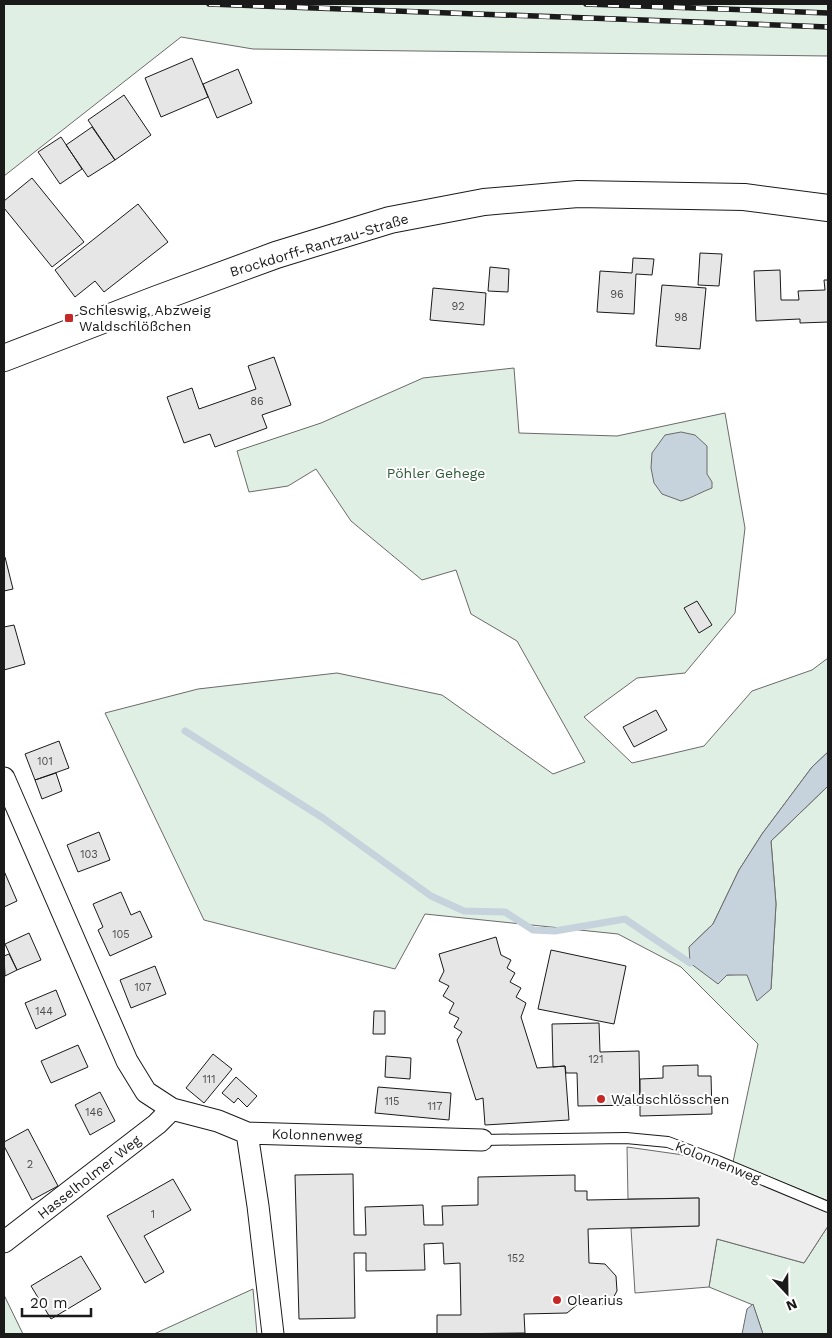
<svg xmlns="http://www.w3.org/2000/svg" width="832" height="1338" font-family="'Work Sans',sans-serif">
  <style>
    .green { fill: #e0efe3; stroke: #6a6a6a }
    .parking { fill: #ededed; stroke: #6a6a6a }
    .water { fill: #c6d2dc; stroke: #6a6a6a }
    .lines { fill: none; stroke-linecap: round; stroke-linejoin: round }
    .stream { stroke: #c6d2dc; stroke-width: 7 }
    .building { fill: #e6e6e6; stroke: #1a1a1a }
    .service-casing { stroke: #1a1a1a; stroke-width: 12 }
    .minor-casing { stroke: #1a1a1a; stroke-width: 23 }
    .tertiary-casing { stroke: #1a1a1a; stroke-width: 28 }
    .service { stroke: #fff; stroke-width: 10 }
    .minor { stroke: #fff; stroke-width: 21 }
    .tertiary { stroke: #fff; stroke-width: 26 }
    .rail-casing { stroke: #1a1a1a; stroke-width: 5.5 }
    .rail { stroke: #fff; stroke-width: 4; stroke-dasharray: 11; stroke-linecap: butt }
    .poi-dot { fill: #c62828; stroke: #fff; stroke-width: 2 }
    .labels { text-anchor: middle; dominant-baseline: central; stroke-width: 4; stroke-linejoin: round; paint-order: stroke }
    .number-label { font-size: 11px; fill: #4d4d4d }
    .street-label { font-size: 14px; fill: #1a1a1a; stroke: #fff }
    .poi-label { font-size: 14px; fill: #1a1a1a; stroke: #fff; text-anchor: start }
    .park-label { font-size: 14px; fill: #2b5a34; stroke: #fff }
  </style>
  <rect width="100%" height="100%" fill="#fff"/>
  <!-- green -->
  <path class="green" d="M4 4H828V56L253 49 181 37 4 176Z
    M514 368 519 433 617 436 725 413 745 528 735 613 685 673 637 678 584 717 632 763 704 746 752 691 812 670 828 658V752L812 767 762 834 739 870 713 924 689 947 718 984 727 975 747 974 771 989 776 904 771 841 828 786V1201L733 1162 758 1044 681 967 618 934 425 914 395 969 204 920 105 713 198 689 337 673 442 695 553 774 585 762 517 641 471 614 456 570 422 580 351 521 316 469 288 486 249 492 237 451 321 423 423 378Z
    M828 1226V1334H763L753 1305 709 1287 717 1239 804 1263Z
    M253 1289 257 1334H154Z
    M4 1295 23 1334H4Z"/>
  <!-- parking -->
  <path class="parking" d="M627 1147 733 1162 828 1201V1226L804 1263 717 1239 709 1287 635 1293 631 1228 699 1226V1198L628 1199Z"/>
  <!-- water -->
  <path class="water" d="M681 432 695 435 707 446V474L712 482V488C701 492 692 498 681 501L662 494 654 483 651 468 652 453 665 435Z
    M828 752V786L771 841 776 904 771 989 757 1001 747 975H727L718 984 690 963 689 947 713 924 739 870 762 834 812 767Z
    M753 1304 763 1334H742L747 1309Z"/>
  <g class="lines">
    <!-- stream -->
    <path class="stream" d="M185 731 323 818 431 896 464 911 505 912 533 930 555 931 625 919 690 963"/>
  </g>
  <!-- building -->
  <path class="building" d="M192 58 208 97 161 117 145 78Z
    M238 69 252 103 217 118 203 84Z
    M124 95 151 135 115 160 88 120Z
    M92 127 115 160 88 177 66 145Z
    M61 137 82 169 60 184 38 152Z
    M32 178 84 242 52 267 4 208V201Z
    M138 204 168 242 104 292 95 281 75 297 55 270Z
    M700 253 722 254 719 286 698 285Z
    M633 258 654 259 652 275 636 274 634 314 597 312 600 271 632 273Z
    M490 267 509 269 508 292 488 291Z
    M780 270 781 300H799L798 291 825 290 824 280H828V322L800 323V319L756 321 754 271Z
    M662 285 706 288 700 349 656 346Z
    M433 288 486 293 484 325 430 320Z
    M274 357 291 405 262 415 267 428 215 447 210 434 184 443 167 397 192 388 199 409 256 389 248 366Z
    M4 557H5L13 589 4 591Z
    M697 601 712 625 699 633 684 608Z
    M14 625 25 664 4 670V627Z
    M656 710 667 730 634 747 623 727Z
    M59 741 69 768 35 780 25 754Z
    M56 773 62 791 42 799 35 780Z
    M99 832 110 860 78 872 67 845Z
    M4 871 17 901 4 907Z
    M121 892 131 915 140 911 152 937 110 956 98 930 103 927 93 904Z
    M29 933 41 960 17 970 5 944Z
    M496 937 501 955 511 960 507 968 515 973 510 982 521 988 516 997 526 1003 521 1017 537 1068 565 1066 569 1120 485 1125 483 1098 476 1100 457 1040 462 1032 454 1027 459 1018 449 1013 454 1003 443 996 449 986 439 981 444 971 439 954Z
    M551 950 626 966 614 1024 538 1009Z
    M9 954 17 970 5 976 4 956Z
    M155 966 166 994 131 1008 120 980Z
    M56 990 66 1015 36 1029 25 1003Z
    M374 1011H385V1034H373Z
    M599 1023 600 1052 639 1051 640 1105 578 1106 577 1073H566L565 1066 553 1067 552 1024Z
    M78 1045 88 1067 51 1083 41 1061Z
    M213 1054 232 1069 204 1103 186 1088Z
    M386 1056 411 1058 410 1079 385 1077Z
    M698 1065V1076H711L712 1114 640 1116V1079L663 1078V1066Z
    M236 1077 257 1096 247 1107 238 1098 234 1103 222 1093Z
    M378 1087 451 1093 449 1120 375 1113Z
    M100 1092 115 1121 90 1135 75 1105Z
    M28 1129 58 1186 32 1200 4 1146V1142Z
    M353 1174 354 1235H366L365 1207 423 1205 424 1225H443L442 1206 478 1205V1177L575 1175V1191H587V1200L699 1198V1226L588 1229 589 1263 605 1264 616 1276 617 1291 612 1300 602 1305 591 1304 582 1301 567 1313 524 1314 525 1333 437 1334V1315H461L460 1263 444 1264 443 1243 424 1244 425 1270 366 1271V1253H354L355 1318 299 1319 295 1175Z
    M173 1179 191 1210 144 1236 164 1272 145 1283 107 1216Z
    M81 1256 101 1289 51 1319 31 1286Z"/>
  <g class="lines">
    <defs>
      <path id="service" d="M482 1140 626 1138 668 1142 718 1161 828 1207"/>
      <path id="minor" d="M4 778 127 1061 146 1092 172 1109 218 1121 247 1133 482 1140
        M247 1133 258 1206 273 1334
        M4 1242 157 1124 172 1109"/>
      <path id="tertiary" d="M4 358 157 299 276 255 390 220 484 202 578 194 744 197 828 208"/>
    </defs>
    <!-- service casing -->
    <use href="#service" class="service-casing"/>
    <!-- minor casing -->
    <use href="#minor" class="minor-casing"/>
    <!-- tertiary casing -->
    <use href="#tertiary" class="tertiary-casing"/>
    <!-- service -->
    <use href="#service" class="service"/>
    <!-- minor -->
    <use href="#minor" class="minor"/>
    <!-- tertiary -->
    <use href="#tertiary" class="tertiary"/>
    <defs>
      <path id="rail" d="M209 4 828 27
        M586 4 828 13"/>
    </defs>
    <!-- rail casing -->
    <use href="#rail" class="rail-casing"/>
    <!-- rail -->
    <use href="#rail" class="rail"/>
  </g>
  <!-- markers -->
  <g class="poi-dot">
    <rect x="64" y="313" width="10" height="10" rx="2.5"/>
    <circle cx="601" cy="1099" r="5"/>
    <circle cx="557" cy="1300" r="5"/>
  </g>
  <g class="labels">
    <!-- number labels -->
    <g class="number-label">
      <text x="617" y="294">96</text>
      <text x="458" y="306">92</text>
      <text x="681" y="317">98</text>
      <text x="257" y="401">86</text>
      <text x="45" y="761">101</text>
      <text x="89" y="854">103</text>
      <text x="121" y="934">105</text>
      <text x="143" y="987">107</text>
      <text x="44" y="1011">144</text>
      <text x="596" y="1059">121</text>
      <text x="209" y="1079">111</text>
      <text x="392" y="1101">115</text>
      <text x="435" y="1106">117</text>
      <text x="94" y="1112">146</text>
      <text x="30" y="1164">2</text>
      <text x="153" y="1214">1</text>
      <text x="516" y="1258">152</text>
    </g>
    <!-- street labels -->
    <g class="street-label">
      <text transform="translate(319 245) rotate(-17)">Brockdorff-Rantzau-Straße</text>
      <text transform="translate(317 1135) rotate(2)">Kolonnenweg</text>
      <text transform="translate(718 1162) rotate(22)">Kolonnenweg</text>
      <text transform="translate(89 1177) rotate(-38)">Hasselholmer Weg</text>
    </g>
    <!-- poi labels -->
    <g class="poi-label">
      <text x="79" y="310">Schleswig, Abzweig<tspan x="79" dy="16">Waldschlößchen</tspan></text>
      <text x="611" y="1099">Waldschlösschen</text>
      <text x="567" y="1300">Olearius</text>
    </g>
    <!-- park labels -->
    <g class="park-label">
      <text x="436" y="473">Pöhler Gehege</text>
    </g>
  </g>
  <!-- border -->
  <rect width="832" height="1338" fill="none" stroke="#1a1a1a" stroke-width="10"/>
  <!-- north arrow -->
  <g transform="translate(787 1293) rotate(158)" stroke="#ffffff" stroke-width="4" paint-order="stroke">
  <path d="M0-4L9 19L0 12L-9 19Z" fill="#1a1a1a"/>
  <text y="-8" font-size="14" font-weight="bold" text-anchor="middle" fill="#1a1a1a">N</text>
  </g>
  <!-- scale -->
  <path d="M22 1308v8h69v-8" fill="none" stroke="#1a1a1a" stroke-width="2.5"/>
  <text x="30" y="1308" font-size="15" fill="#1a1a1a" stroke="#ffffff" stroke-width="4" paint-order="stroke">20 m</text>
</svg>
